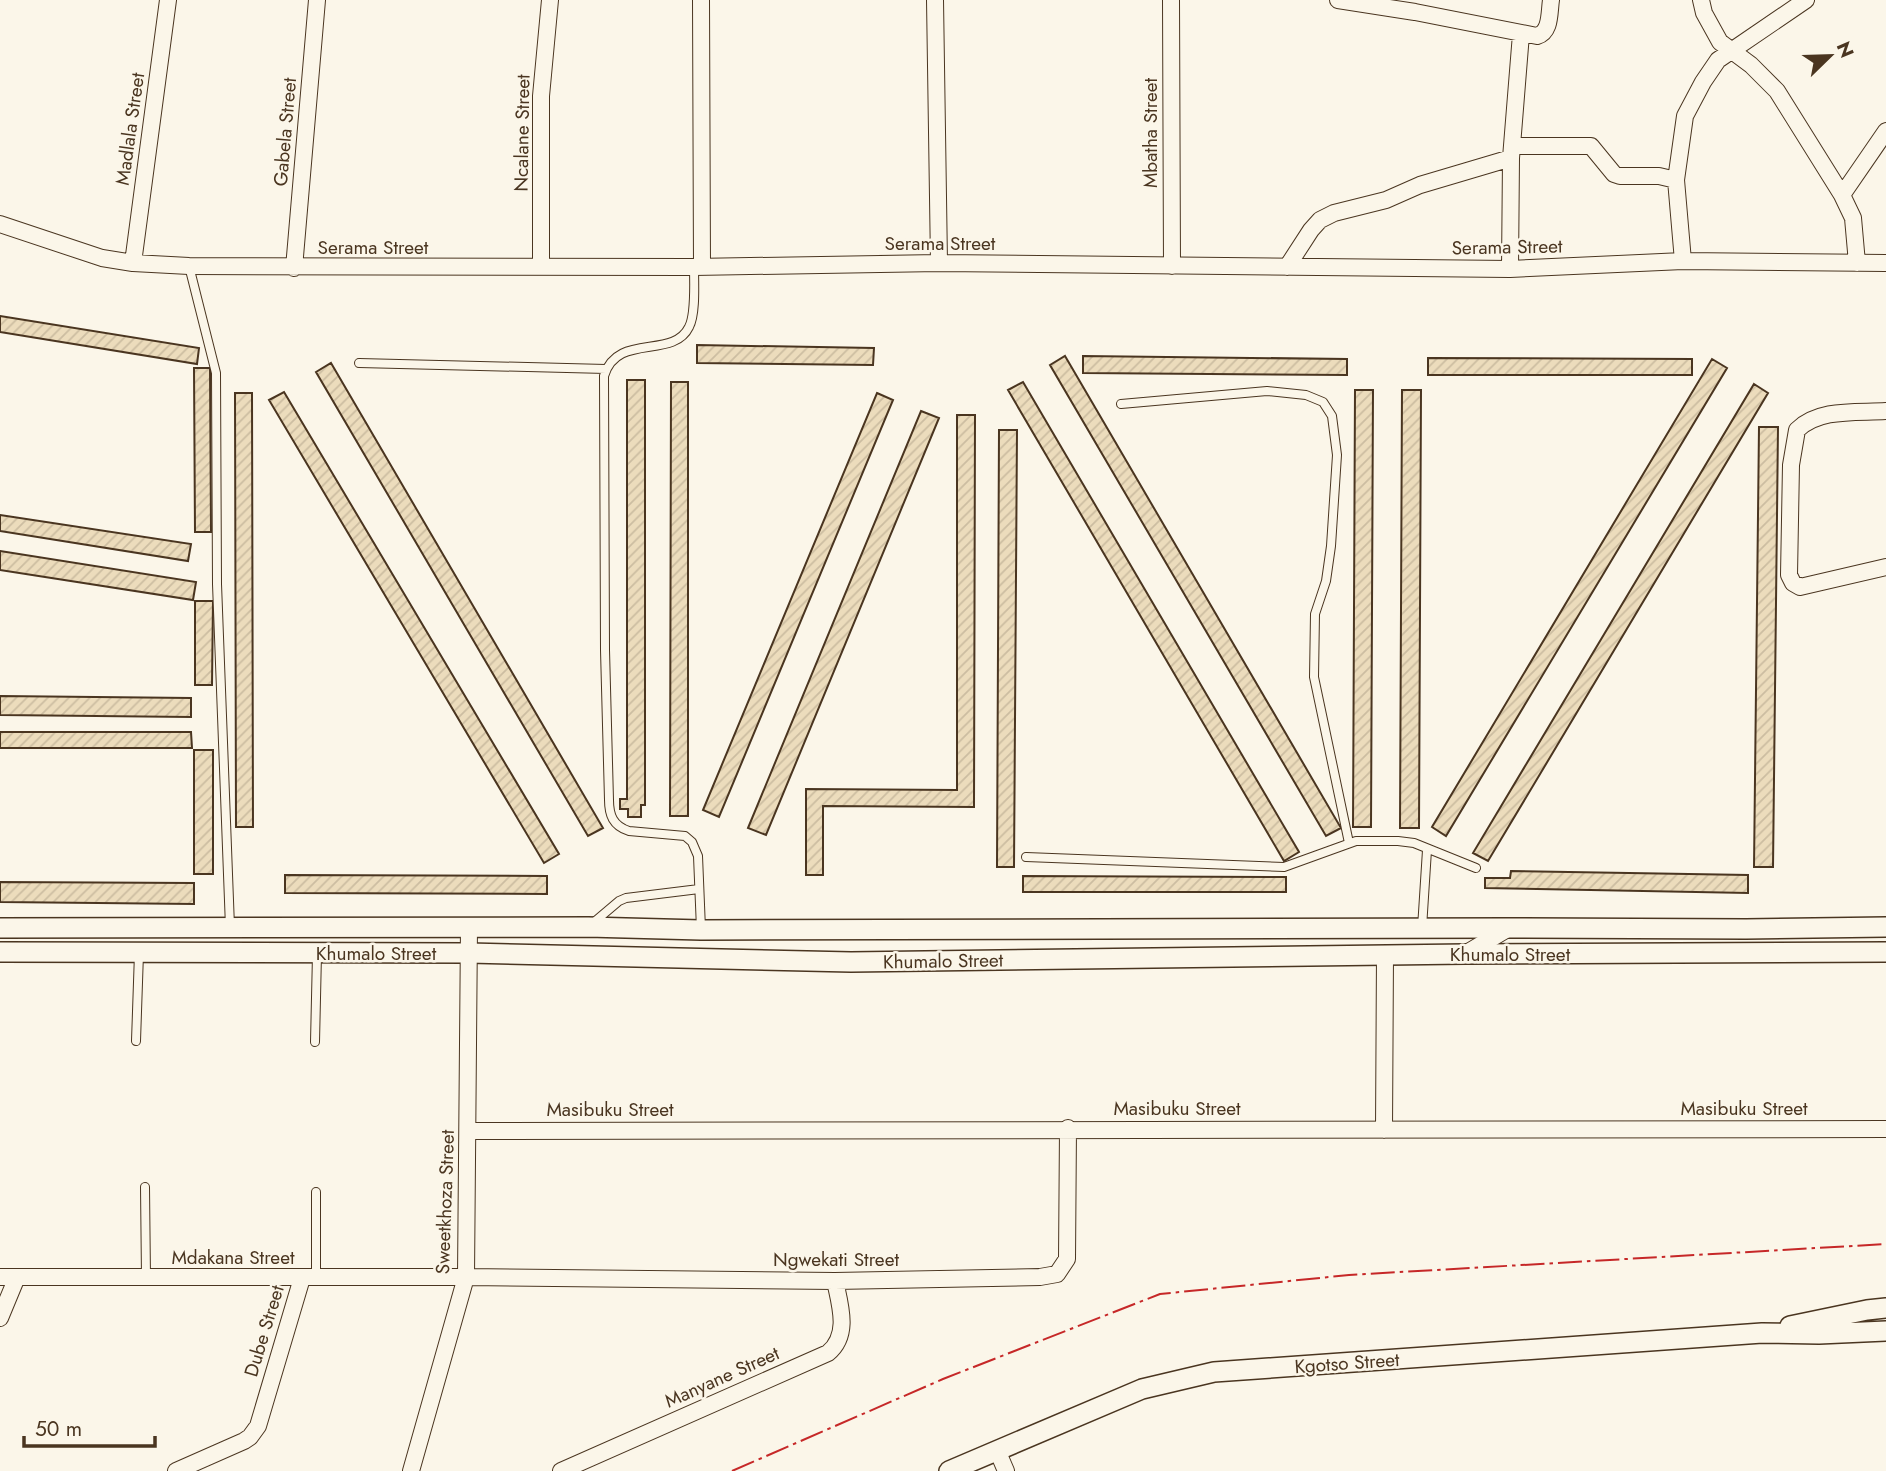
<svg xmlns="http://www.w3.org/2000/svg" width="1886" height="1471" font-family="Jost,sans-serif">
  <style>
    .building { fill: url(#building-hatch); stroke: #4a3520; stroke-width: 2 }
    .lines { fill: none; stroke-linecap: round; stroke-linejoin: round }
    .service-casing { stroke: #4a3520; stroke-width: 10 }
    .minor-casing { stroke: #4a3520; stroke-width: 18 }
    .tertiary-casing { stroke: #4a3520; stroke-width: 22 }
    .service { stroke: #fbf6e9; stroke-width: 8 }
    .minor { stroke: #fbf6e9; stroke-width: 16 }
    .tertiary { stroke: #fbf6e9; stroke-width: 19 }
    .power { stroke: #c62828; stroke-width: 2; stroke-dasharray: 24 5 3.5 5; stroke-linecap: butt }
    .labels { text-anchor: middle; dominant-baseline: central; stroke-width: 5; stroke-linejoin: round; paint-order: stroke }
    .street-label { font-size: 19px; fill: #4a3520; stroke: #fbf6e9 }
  </style>
  <defs>
    <pattern id="building-hatch" width="6" height="6" patternUnits="userSpaceOnUse" patternTransform="scale(1.75)"><rect width="6" height="6" fill="#ecdcbc"/><path d="M-1 1l2-2M0 6l6-6M5 7l2-2" fill="none" stroke="#ccbda1"/></pattern>
  </defs>
  <rect width="100%" height="100%" fill="#fbf6e9"/>
  <!-- building -->
  <path class="building" d="M0 316 199 348 197 364 0 332Z
    M697 345 874 348 873 365 697 363Z
    M1065 356 1341 828 1326 836 1050 365Z
    M1083 356 1347 359V375L1083 373Z
    M1428 358 1692 359V375H1428Z
    M1712 359 1727 368 1446 836 1432 827Z
    M331 363 603 828 588 836 316 372Z
    M194 368H210L211 532H195Z
    M627 380H645V805H641V817H628V809H620V799H627Z
    M671 382H688V816H670Z
    M1023 382 1299 852 1284 861 1008 390Z
    M1754 384 1768 393 1488 861 1473 853Z
    M1355 390H1373L1371 827H1353Z
    M1402 390H1421L1419 828H1400Z
    M284 392 559 854 544 863 269 400Z
    M235 393H252L253 827H236Z
    M877 393 893 400 719 817 703 810Z
    M921 411 939 418 766 835 748 828Z
    M957 415H975L974 807 823 806V875H806V789L957 790Z
    M1759 427H1778L1773 867H1754Z
    M999 430H1017L1014 867H997Z
    M0 515 191 544 188 561 0 531Z
    M0 551 196 582 193 600 0 570Z
    M195 601H213L212 685H195Z
    M0 696 191 698V717L0 715Z
    M0 732H191L192 748H0Z
    M194 750H213V874H194Z
    M1511 871 1748 875V893L1485 888V878H1510Z
    M285 875 547 876V894L285 893Z
    M1023 876 1286 877V892H1023Z
    M0 882 194 883V904L0 902Z"/>
  <g class="lines">
    <defs>
      <path id="service" d="M189 266 216 373 217 584 230 927
        M694 267C694 283 696 314 689 327 673 360 617 332 604 376L605 650 609 800C609 815 613 826 629 831L685 836 692 842 698 856 701 929
        M359 363 606 369
        M1121 404 1267 391 1306 395 1323 402 1332 416 1337 455 1331 546 1326 581 1315 614 1314 677 1349 843
        M1026 857 1284 867 1356 841H1398L1414 843 1476 868
        M593 923 619 901 626 898 699 889
        M1422 928 1427 850
        M136 1041 139 953
        M315 1042 317 954
        M145 1187 146 1277
        M316 1278V1192"/>
      <path id="minor" d="M701 0 702 267
        M935 0 939 263
        M1171 0 1172 266
        M1338 0 1415 12 1537 36C1551 32 1549 13 1551 0
        M1701 0 1704 13 1720 42 1751 65 1777 91 1842 195 1853 218 1857 263
        M1513 146H1591L1614 174 1620 176H1659L1676 180
        M1842 195 1886 131
        M0 224 102 258 133 263 189 266 694 267 939 263 1510 269 1683 261 1886 263
        M1683 261 1676 180 1685 116 1703 82 1718 60 1806 0
        M133 263 168 0
        M541 267V96L550 0
        M1287 267 1311 230 1320 220 1334 213 1386 200 1420 185 1511 158
        M294 268 317 0
        M1510 269 1511 158 1521 34
        M1886 411C1857 413 1819 408 1797 430L1791 465 1789 575 1793 583 1800 587 1886 567
        M1465 954 1509 928
        M1384 1130 1385 955
        M468 1131 1886 1129
        M0 1277H466L835 1281 1040 1277 1057 1274 1067 1259 1068 1128
        M0 1318 17 1277
        M997 1450 1006 1471
        M176 1471 244 1441 250 1437 258 1426 302 1278
        M411 1471 466 1277 469 927
        M561 1471 828 1353C850 1335 840 1305 835 1281"/>
      <path id="tertiary" d="M0 928 588 927 701 930 1509 928 1746 929 1886 927
        M0 952 469 953 851 962 1465 954 1886 952
        M1790 1326 1867 1310 1886 1308
        M949 1471 1142 1389 1214 1372 1762 1333 1819 1334 1886 1331"/>
    </defs>
    <!-- service casing -->
    <use href="#service" class="service-casing"/>
    <!-- minor casing -->
    <use href="#minor" class="minor-casing"/>
    <!-- tertiary casing -->
    <use href="#tertiary" class="tertiary-casing"/>
    <!-- service -->
    <use href="#service" class="service"/>
    <!-- minor -->
    <use href="#minor" class="minor"/>
    <!-- tertiary -->
    <use href="#tertiary" class="tertiary"/>
    <!-- power -->
    <path class="power" d="M732 1471 943 1379 1160 1294 1349 1275 1886 1244"/>
  </g>
  <g class="labels">
    <!-- street labels -->
    <g class="street-label">
      <text transform="translate(130 129) rotate(-82)">Madlala Street</text>
      <text transform="translate(285 132) rotate(-85)">Gabela Street</text>
      <text transform="translate(522 133) rotate(-89)">Ncalane Street</text>
      <text transform="translate(1150 133) rotate(-90)">Mbatha Street</text>
      <text x="940" y="243">Serama Street</text>
      <text x="373" y="247">Serama Street</text>
      <text transform="translate(1507 247) rotate(-1)">Serama Street</text>
      <text x="376" y="953">Khumalo Street</text>
      <text x="1510" y="954">Khumalo Street</text>
      <text transform="translate(943 961) rotate(-1)">Khumalo Street</text>
      <text x="1177" y="1108">Masibuku Street</text>
      <text x="1744" y="1108">Masibuku Street</text>
      <text x="610" y="1109">Masibuku Street</text>
      <text transform="translate(445 1202) rotate(-88)">Sweetkhoza Street</text>
      <text x="233" y="1257">Mdakana Street</text>
      <text x="836" y="1259">Ngwekati Street</text>
      <text transform="translate(264 1331) rotate(-73)">Dube Street</text>
      <text transform="translate(1347 1363) rotate(-4)">Kgotso Street</text>
      <text transform="translate(722 1377) rotate(-24)">Manyane Street</text>
    </g>
  </g>
  <!-- north arrow -->
  <g transform="translate(1830 56) rotate(67)" stroke="#fbf6e9" stroke-width="5" paint-order="stroke">
  <path d="M0-5L12 26L0 18L-12 26Z" fill="#4a3520"/>
  <text y="-10" font-size="19" font-weight="bold" text-anchor="middle" fill="#4a3520">N</text>
  </g>
  <!-- scale -->
  <path d="M24 1436v10h131v-10" fill="none" stroke="#4a3520" stroke-width="3.5"/>
  <text x="35" y="1436" font-size="21" fill="#4a3520" stroke="#fbf6e9" stroke-width="5" paint-order="stroke">50 m</text>
</svg>
